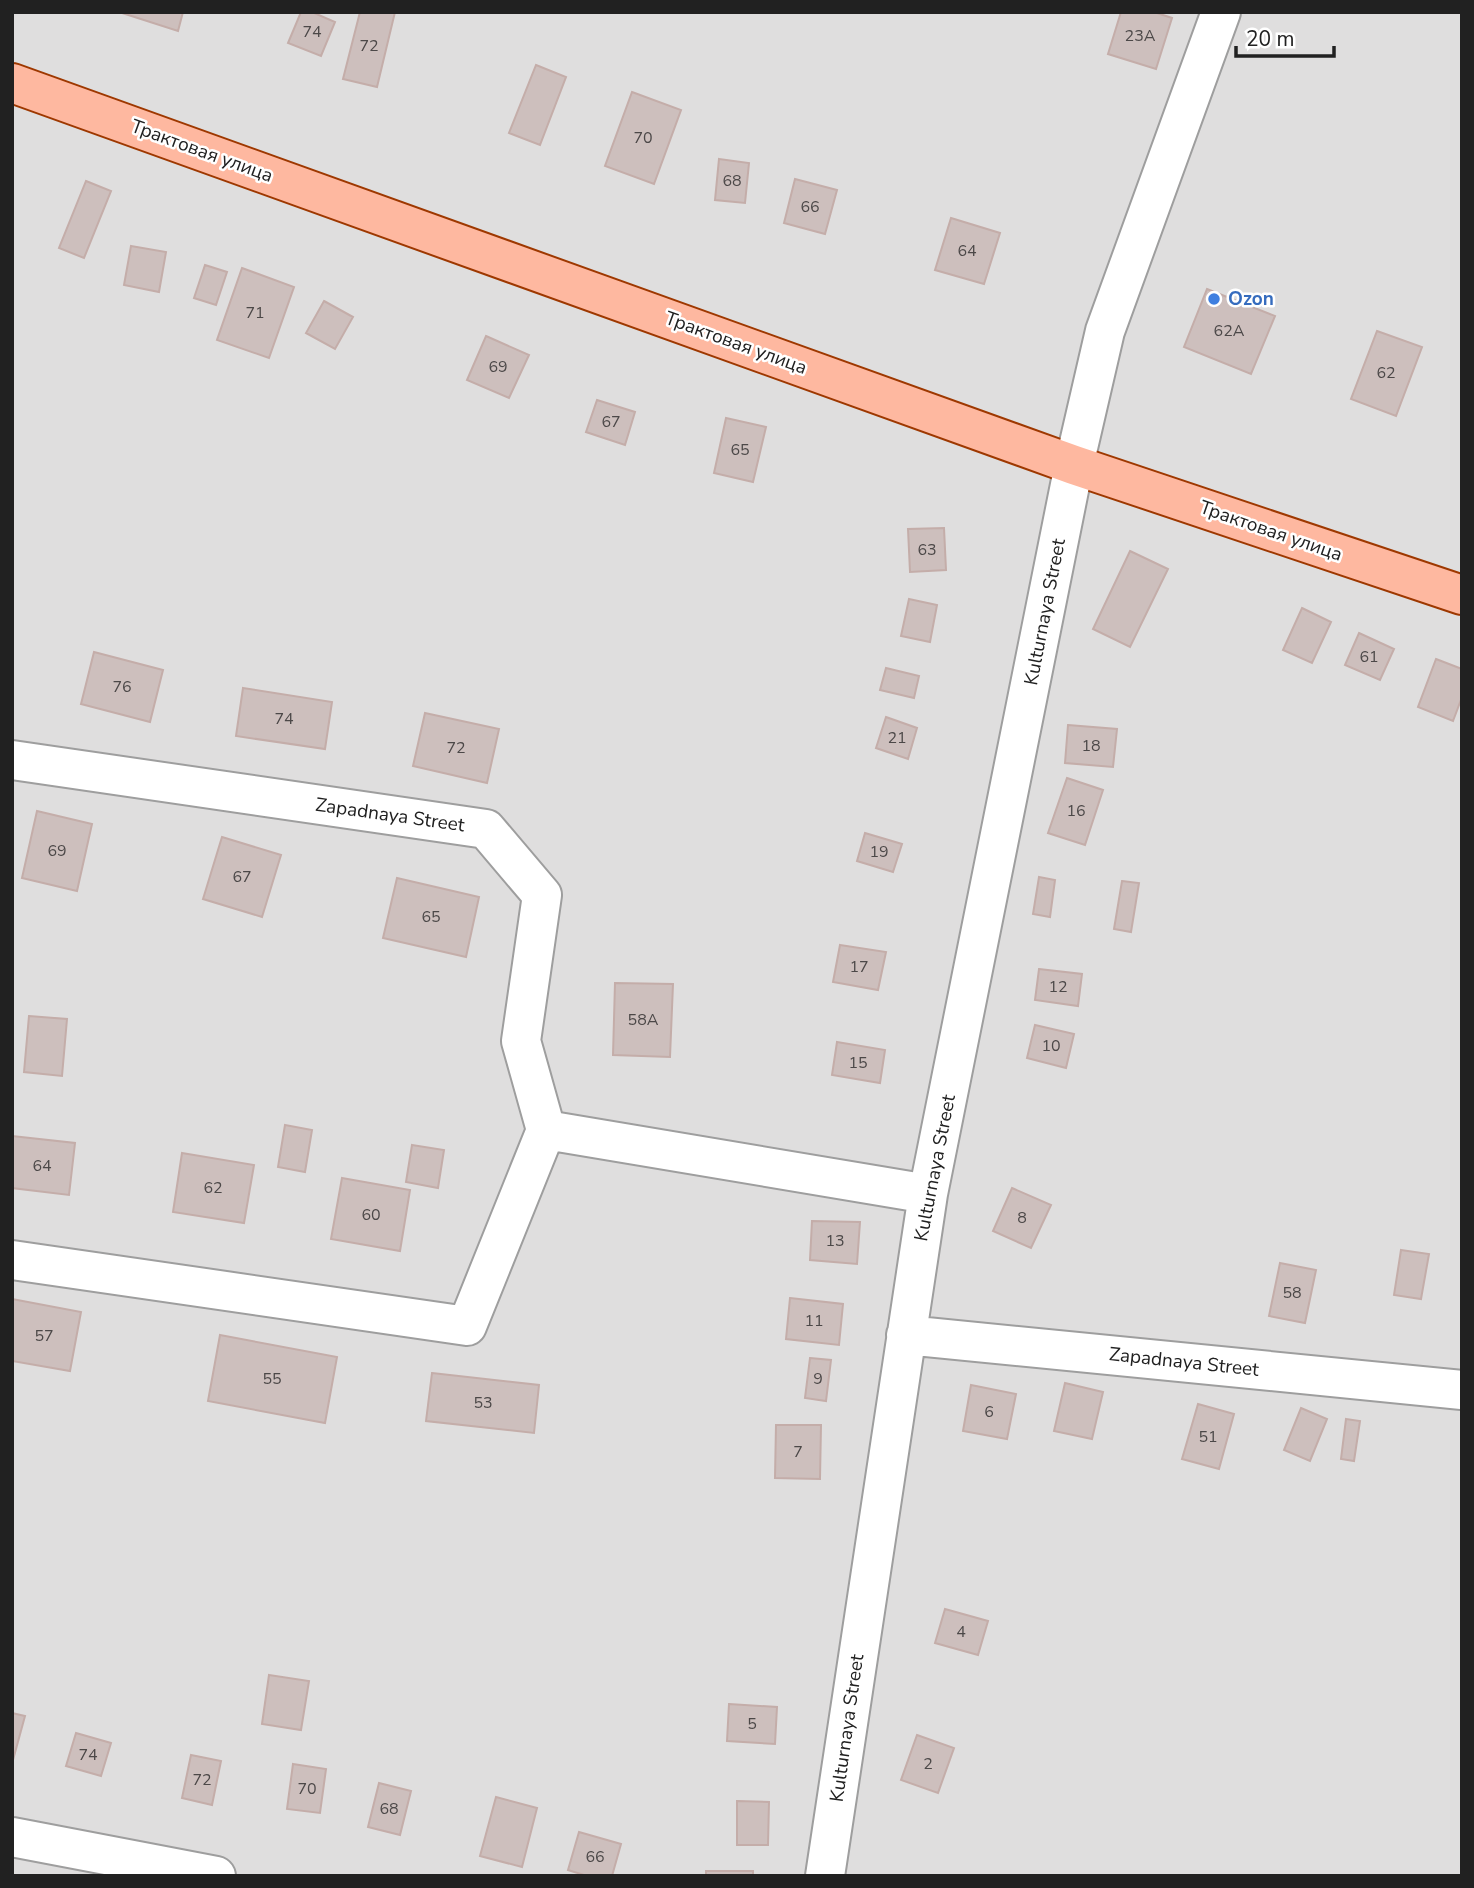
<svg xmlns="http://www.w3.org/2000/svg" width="1474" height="1888" font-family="'Nunito Sans',sans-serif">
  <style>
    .residential { fill: #dfdede }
    .building { fill: #cdbfbd; stroke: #c4ada9; stroke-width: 2 }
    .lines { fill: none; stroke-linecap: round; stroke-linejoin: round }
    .minor-casing { stroke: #9e9e9e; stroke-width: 42 }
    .major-casing { stroke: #9e3800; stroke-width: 42 }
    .minor { stroke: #fff; stroke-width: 38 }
    .major { stroke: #feb8a0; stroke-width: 38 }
    .shop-dot { fill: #3f7fe0; stroke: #fff; stroke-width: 2.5 }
    .labels { text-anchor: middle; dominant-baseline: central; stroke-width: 5; stroke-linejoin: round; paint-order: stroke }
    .number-label { font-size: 16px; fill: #4c4848 }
    .street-label { font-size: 19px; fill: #212121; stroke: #fff }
    .shop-label { font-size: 19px; font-weight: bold; fill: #366cbe; stroke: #fff; text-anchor: start }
  </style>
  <rect width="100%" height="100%" fill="#f1ebe7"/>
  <!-- residential -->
  <path class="residential" d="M12 12H1462V1876H12Z"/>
  <!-- building -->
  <path class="building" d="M119 12H183L178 31Z
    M301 12H312L335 22 321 56 288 43Z
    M360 12H395L377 87 343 79Z
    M1121 12H1154L1172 18 1156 69 1108 54Z
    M536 65 566 77 540 145 509 133Z
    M632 92 681 110 654 184 605 166Z
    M719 159 749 163 745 203 715 200Z
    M795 179 837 190 825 234 784 223Z
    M86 181 111 191 84 258 59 248Z
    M951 218 1000 233 984 284 935 270Z
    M131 246 166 252 159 292 124 285Z
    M205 265 227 272 216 305 194 298Z
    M242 268 294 287 269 358 217 340Z
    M1207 289 1275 316 1251 374 1184 347Z
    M324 301 353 317 335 349 306 333Z
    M1377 331 1422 347 1396 416 1351 399Z
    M486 336 529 355 509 398 467 380Z
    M597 400 635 412 625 445 586 432Z
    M726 418 766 427 753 482 714 473Z
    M944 528 946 570 910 572 908 529Z
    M1130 551 1168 569 1130 647 1093 629Z
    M909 599 937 605 930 642 901 636Z
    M1302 608 1331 622 1312 663 1283 650Z
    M1359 633 1394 649 1380 680 1345 665Z
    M94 652 163 670 150 722 81 704Z
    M1436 659 1462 669V697L1453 721 1418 707Z
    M886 668 919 676 914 698 880 690Z
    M243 688 332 702 325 749 236 736Z
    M425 713 499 729 487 783 413 766Z
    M886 717 917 728 908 759 876 748Z
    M1068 725 1117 729 1113 767 1065 763Z
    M1067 778 1103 790 1085 845 1048 833Z
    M37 811 92 824 77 891 22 878Z
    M865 833 902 844 893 872 857 861Z
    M222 837 281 855 262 917 203 899Z
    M1039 877 1055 880 1050 917 1033 914Z
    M397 878 479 897 466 957 383 938Z
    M1122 881 1139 883 1131 932 1114 929Z
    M840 945 886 952 878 990 833 982Z
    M1039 969 1082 974 1078 1006 1035 1000Z
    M615 983 673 984 670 1057 613 1055Z
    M29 1016 67 1019 62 1076 24 1072Z
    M1035 1025 1074 1034 1066 1068 1027 1058Z
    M837 1042 885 1050 880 1083 832 1075Z
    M285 1125 312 1130 305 1172 278 1167Z
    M12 1136 75 1143 69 1195 12 1188Z
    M412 1145 444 1150 438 1188 406 1182Z
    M182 1153 254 1165 244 1223 173 1212Z
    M342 1178 410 1190 400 1251 331 1239Z
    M1012 1188 1051 1205 1031 1248 993 1231Z
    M812 1221 860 1222 857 1264 810 1260Z
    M1401 1250 1429 1254 1421 1299 1394 1295Z
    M1280 1263 1316 1270 1305 1323 1269 1316Z
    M790 1298 843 1304 839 1345 786 1339Z
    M12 1299 81 1312 70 1371 12 1361Z
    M220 1335 337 1357 325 1423 208 1401Z
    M810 1358 831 1360 826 1401 805 1398Z
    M432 1373 539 1385 534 1433 426 1421Z
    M1065 1383 1103 1392 1092 1439 1054 1431Z
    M971 1385 1016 1394 1007 1439 963 1431Z
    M1198 1404 1234 1414 1219 1469 1182 1459Z
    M1301 1408 1327 1419 1310 1461 1284 1450Z
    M1346 1419 1360 1421 1354 1461 1341 1459Z
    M776 1425H821L820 1479 775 1478Z
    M945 1609 988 1621 978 1655 935 1643Z
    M269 1675 309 1681 301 1730 262 1724Z
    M729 1704 777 1707 775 1744 727 1741Z
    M12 1713 25 1716 13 1760H12Z
    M76 1733 111 1743 101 1776 66 1766Z
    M917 1735 954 1748 938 1793 901 1780Z
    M191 1755 221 1761 212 1805 182 1798Z
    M293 1764 326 1769 320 1813 287 1809Z
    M379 1783 411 1791 400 1835 368 1827Z
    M496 1797 537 1808 522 1867 480 1856Z
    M737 1801 769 1802 768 1845H737Z
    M579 1832 621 1844 612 1876H587L568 1870Z
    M706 1871H753V1876H706Z"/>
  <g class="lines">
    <defs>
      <path id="minor" d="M12 760 486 829 542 895 521 1041 546 1130
        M12 1260 467 1326 546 1130 928 1194
        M906 1335 1462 1390
        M12 1837 216 1876
        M825 1876 928 1194 1074 465 1105 331 1221 12"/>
      <path id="major" d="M12 83 1074 465 1462 595"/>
    </defs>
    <!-- minor casing -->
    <use href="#minor" class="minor-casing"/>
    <!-- major casing -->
    <use href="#major" class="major-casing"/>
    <!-- minor -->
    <use href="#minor" class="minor"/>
    <!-- major -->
    <use href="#major" class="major"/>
  </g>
  <!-- markers -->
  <circle class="shop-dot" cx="1214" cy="299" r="7"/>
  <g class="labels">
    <!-- number labels -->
    <g class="number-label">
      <text x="312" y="32">74</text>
      <text x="1140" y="36">23А</text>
      <text x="369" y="46">72</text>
      <text x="643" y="138">70</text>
      <text x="732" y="181">68</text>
      <text x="810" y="207">66</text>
      <text x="967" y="251">64</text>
      <text x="255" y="313">71</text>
      <text x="1229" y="331">62А</text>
      <text x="498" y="367">69</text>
      <text x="1386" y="373">62</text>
      <text x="611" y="422">67</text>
      <text x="740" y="450">65</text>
      <text x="927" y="550">63</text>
      <text x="1369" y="657">61</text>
      <text x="122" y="687">76</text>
      <text x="284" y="719">74</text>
      <text x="897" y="738">21</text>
      <text x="1091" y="746">18</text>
      <text x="456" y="748">72</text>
      <text x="1076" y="811">16</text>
      <text x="57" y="851">69</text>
      <text x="879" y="852">19</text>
      <text x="242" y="877">67</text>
      <text x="431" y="917">65</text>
      <text x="859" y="967">17</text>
      <text x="1058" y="987">12</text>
      <text x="643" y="1020">58А</text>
      <text x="1051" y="1046">10</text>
      <text x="858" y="1063">15</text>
      <text x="42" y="1166">64</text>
      <text x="213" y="1188">62</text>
      <text x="371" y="1215">60</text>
      <text x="1022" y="1218">8</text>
      <text x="835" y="1241">13</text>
      <text x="1292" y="1293">58</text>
      <text x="814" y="1321">11</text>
      <text x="44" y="1336">57</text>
      <text x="272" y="1379">55</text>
      <text x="818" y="1379">9</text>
      <text x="483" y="1403">53</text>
      <text x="989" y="1412">6</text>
      <text x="1208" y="1437">51</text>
      <text x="798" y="1452">7</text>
      <text x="961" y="1632">4</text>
      <text x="752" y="1724">5</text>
      <text x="88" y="1755">74</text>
      <text x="928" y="1764">2</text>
      <text x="202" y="1780">72</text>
      <text x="307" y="1789">70</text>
      <text x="389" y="1809">68</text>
      <text x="595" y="1857">66</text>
    </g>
    <!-- street labels -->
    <g class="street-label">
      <text transform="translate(202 151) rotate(20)">Трактовая улица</text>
      <text transform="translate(736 343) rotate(20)">Трактовая улица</text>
      <text transform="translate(1271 531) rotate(19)">Трактовая улица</text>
      <text transform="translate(1045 612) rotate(-79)">Kulturnaya Street</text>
      <text transform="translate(390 815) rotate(8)">Zapadnaya Street</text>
      <text transform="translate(935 1168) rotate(-79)">Kulturnaya Street</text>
      <text transform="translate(1184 1362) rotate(6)">Zapadnaya Street</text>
      <text transform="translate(847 1728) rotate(-82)">Kulturnaya Street</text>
    </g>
    <!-- shop labels -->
    <g class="shop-label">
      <text x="1228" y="299">Ozon</text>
    </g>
  </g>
  <!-- border -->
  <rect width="1474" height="1888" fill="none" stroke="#212121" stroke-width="28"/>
  <!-- scale -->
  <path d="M1236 46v10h98v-10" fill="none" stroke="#212121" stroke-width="3.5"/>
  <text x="1246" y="46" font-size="21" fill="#212121" stroke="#ffffff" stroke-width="5" paint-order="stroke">20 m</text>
</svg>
